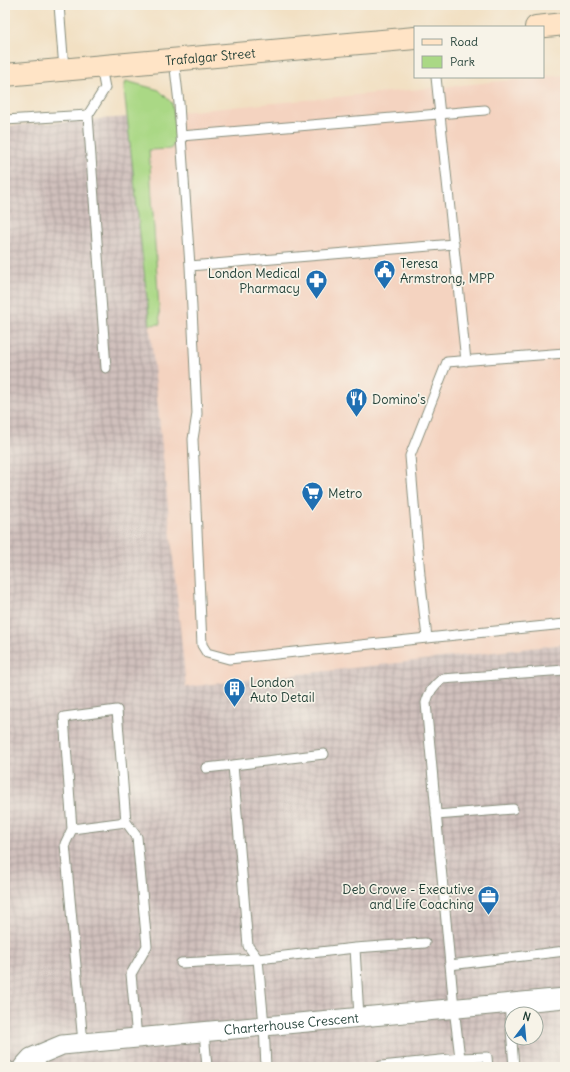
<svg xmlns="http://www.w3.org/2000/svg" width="570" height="1072" font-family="Delius,sans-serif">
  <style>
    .built { fill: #f4d3c0 }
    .industrial { fill: url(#industrial-grid); fill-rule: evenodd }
    .green { fill: #aad885; stroke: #648a5c }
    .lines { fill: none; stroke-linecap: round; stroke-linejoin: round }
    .lane-casing { stroke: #888e7c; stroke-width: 11 }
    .street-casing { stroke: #888e7c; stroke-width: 21 }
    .secondary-casing { stroke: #888e7c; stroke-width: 24 }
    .lane { stroke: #fff; stroke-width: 9 }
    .street { stroke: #fff; stroke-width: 19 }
    .secondary { stroke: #ffe4c6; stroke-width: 22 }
    .labels { text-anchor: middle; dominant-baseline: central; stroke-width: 3.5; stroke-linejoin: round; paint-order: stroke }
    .street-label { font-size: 13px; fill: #1f3d34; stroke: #f7f3e8 }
    .poi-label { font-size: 13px; fill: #1f3d34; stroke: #f7f3e8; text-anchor: start }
  </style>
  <defs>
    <pattern id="industrial-grid" width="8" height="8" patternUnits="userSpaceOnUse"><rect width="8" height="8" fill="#d0c0bc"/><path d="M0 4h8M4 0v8" fill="none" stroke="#a89d9a"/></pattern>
  </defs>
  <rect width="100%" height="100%" fill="#f7f3e8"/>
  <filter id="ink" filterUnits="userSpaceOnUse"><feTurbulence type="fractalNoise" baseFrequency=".025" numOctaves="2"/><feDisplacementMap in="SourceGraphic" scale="8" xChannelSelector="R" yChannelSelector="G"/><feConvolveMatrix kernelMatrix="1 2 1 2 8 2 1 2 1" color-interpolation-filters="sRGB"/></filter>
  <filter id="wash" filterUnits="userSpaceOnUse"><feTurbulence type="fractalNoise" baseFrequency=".012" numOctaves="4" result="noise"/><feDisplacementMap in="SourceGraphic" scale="16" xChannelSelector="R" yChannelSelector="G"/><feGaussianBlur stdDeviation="0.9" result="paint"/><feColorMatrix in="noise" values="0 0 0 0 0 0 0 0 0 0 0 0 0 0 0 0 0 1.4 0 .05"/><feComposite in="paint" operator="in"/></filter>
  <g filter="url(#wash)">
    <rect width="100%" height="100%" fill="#f2e0c3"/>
    <!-- built -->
    <path class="built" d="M565 75V644L186 688 160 462 129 117Z"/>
    <!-- industrial -->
    <path class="industrial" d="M129 117 186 687 565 644V1067H5V126ZM512 1014H536V1038H512Z"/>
    <!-- green -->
    <path class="green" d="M126 81 159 90 172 103 177 138 171 149 149 150 160 324 150 325 124 89Z"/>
  </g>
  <g filter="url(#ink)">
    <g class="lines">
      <defs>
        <path id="lane" d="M59 5 64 69
          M174 60 179 103 181 136
          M436 77 466 361
          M88 115 106 368
          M5 120 88 115 105 88 101 67
          M454 244 190 266 181 136 485 110
          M190 266 197 414 193 439 202 645 207 653 229 659 427 638
          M565 353 447 362 410 456 420 575 427 638 565 624
          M206 768 233 765
          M436 815 513 809
          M72 829 126 822
          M355 948 425 943
          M181 963 258 959 355 948 359 1017
          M450 965 565 951
          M509 1003 514 1067
          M204 1032 207 1067
          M83 1043 65 844 72 829 64 717 117 710 126 822 137 837 147 946 131 974 137 1038
          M460 1058 487 1057 488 1067
          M5 1064 10 1067
          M266 1067 264 1025 258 959 248 946 233 765 324 754
          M381 1067V1066L460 1058 454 1008 426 703C429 692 433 686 442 679L565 670"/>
        <g id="street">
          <path id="s1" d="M23 1067 31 1058 62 1045 565 998"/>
        </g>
        <g id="secondary">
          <path d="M536 27 565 24"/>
          <path id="s2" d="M5 75 415 38"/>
        </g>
      </defs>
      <!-- lane casing -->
      <use href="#lane" class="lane-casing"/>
      <!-- street casing -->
      <use href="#street" class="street-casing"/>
      <!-- secondary casing -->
      <use href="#secondary" class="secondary-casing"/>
      <!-- lane -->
      <use href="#lane" class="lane"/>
      <!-- street -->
      <use href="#street" class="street"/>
      <!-- secondary -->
      <use href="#secondary" class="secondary"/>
    </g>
  </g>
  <!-- icons -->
  <defs>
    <symbol id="civic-pin" viewBox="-11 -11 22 30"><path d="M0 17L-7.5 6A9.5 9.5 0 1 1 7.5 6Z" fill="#1f6fb2" stroke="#f7f3e8"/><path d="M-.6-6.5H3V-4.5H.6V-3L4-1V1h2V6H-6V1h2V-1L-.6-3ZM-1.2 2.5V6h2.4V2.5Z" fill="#fff"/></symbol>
    <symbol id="pharmacy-pin" viewBox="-11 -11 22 30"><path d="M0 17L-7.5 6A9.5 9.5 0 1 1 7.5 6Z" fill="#1f6fb2" stroke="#f7f3e8"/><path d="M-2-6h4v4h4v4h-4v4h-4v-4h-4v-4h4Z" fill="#fff"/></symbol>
    <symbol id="restaurant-pin" viewBox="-11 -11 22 30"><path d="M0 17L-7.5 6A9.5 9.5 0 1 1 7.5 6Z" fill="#1f6fb2" stroke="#f7f3e8"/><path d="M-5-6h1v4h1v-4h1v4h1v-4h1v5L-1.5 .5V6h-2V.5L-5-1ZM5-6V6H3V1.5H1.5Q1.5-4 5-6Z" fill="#fff"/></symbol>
    <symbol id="supermarket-pin" viewBox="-11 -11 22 30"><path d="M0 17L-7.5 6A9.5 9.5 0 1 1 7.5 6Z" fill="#1f6fb2" stroke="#f7f3e8"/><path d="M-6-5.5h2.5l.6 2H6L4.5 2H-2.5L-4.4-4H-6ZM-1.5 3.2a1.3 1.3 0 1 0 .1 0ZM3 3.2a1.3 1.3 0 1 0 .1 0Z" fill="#fff"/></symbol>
    <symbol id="building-pin" viewBox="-11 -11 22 30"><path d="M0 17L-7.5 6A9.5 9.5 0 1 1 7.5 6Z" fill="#1f6fb2" stroke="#f7f3e8"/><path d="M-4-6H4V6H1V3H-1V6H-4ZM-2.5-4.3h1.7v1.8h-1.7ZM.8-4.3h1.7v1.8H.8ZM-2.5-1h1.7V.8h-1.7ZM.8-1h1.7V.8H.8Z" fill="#fff"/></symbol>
    <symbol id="office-pin" viewBox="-11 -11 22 30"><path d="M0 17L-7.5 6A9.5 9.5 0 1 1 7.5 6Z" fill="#1f6fb2" stroke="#f7f3e8"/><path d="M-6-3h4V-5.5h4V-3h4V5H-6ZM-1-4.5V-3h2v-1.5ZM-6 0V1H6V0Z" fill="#fff"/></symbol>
  </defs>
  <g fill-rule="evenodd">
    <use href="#civic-pin" x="372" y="258" width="25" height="34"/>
    <use href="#pharmacy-pin" x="304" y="268" width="25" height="34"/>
    <use href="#restaurant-pin" x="344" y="386" width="25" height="34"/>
    <use href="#supermarket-pin" x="300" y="480" width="25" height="34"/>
    <use href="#building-pin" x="222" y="676" width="25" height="34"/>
    <use href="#office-pin" x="476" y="884" width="25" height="34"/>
  </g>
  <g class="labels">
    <!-- street labels -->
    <g class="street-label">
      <text stroke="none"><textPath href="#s2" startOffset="206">Trafalgar Street</textPath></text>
      <text stroke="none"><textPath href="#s1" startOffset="276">Charterhouse Crescent</textPath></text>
    </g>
    <!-- poi labels -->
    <g class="poi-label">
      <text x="400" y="263">Teresa<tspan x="400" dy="15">Armstrong, MPP</tspan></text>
      <text x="300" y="273" text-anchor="end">London Medical<tspan x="300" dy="15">Pharmacy</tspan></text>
      <text x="372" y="399">Domino's</text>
      <text x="328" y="493">Metro</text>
      <text x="250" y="682">London<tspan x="250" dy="15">Auto Detail</tspan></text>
      <text x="474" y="889" text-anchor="end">Deb Crowe - Executive<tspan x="474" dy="15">and Life Coaching</tspan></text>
    </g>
  </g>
  <!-- margin -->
  <rect width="570" height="1072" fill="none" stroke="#f7f3e8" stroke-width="20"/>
  <!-- legend -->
  <rect x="414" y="26" width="130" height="52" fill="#f7f3e8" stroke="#a1aaa0"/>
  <rect x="422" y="39" width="20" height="6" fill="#ffe4c6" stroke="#a1aaa0"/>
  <text x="450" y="46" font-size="12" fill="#1f3d34">Road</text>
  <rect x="422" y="56" width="20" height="12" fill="#aad885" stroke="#a1aaa0"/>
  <text x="450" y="66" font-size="12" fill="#1f3d34">Park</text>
  <!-- north arrow -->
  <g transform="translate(524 1026) rotate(16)"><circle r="19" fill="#f7f3e8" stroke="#a1aaa0"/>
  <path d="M0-3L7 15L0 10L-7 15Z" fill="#1f6fb2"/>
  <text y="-6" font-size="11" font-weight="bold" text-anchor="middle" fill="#1f3d34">N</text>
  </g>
</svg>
